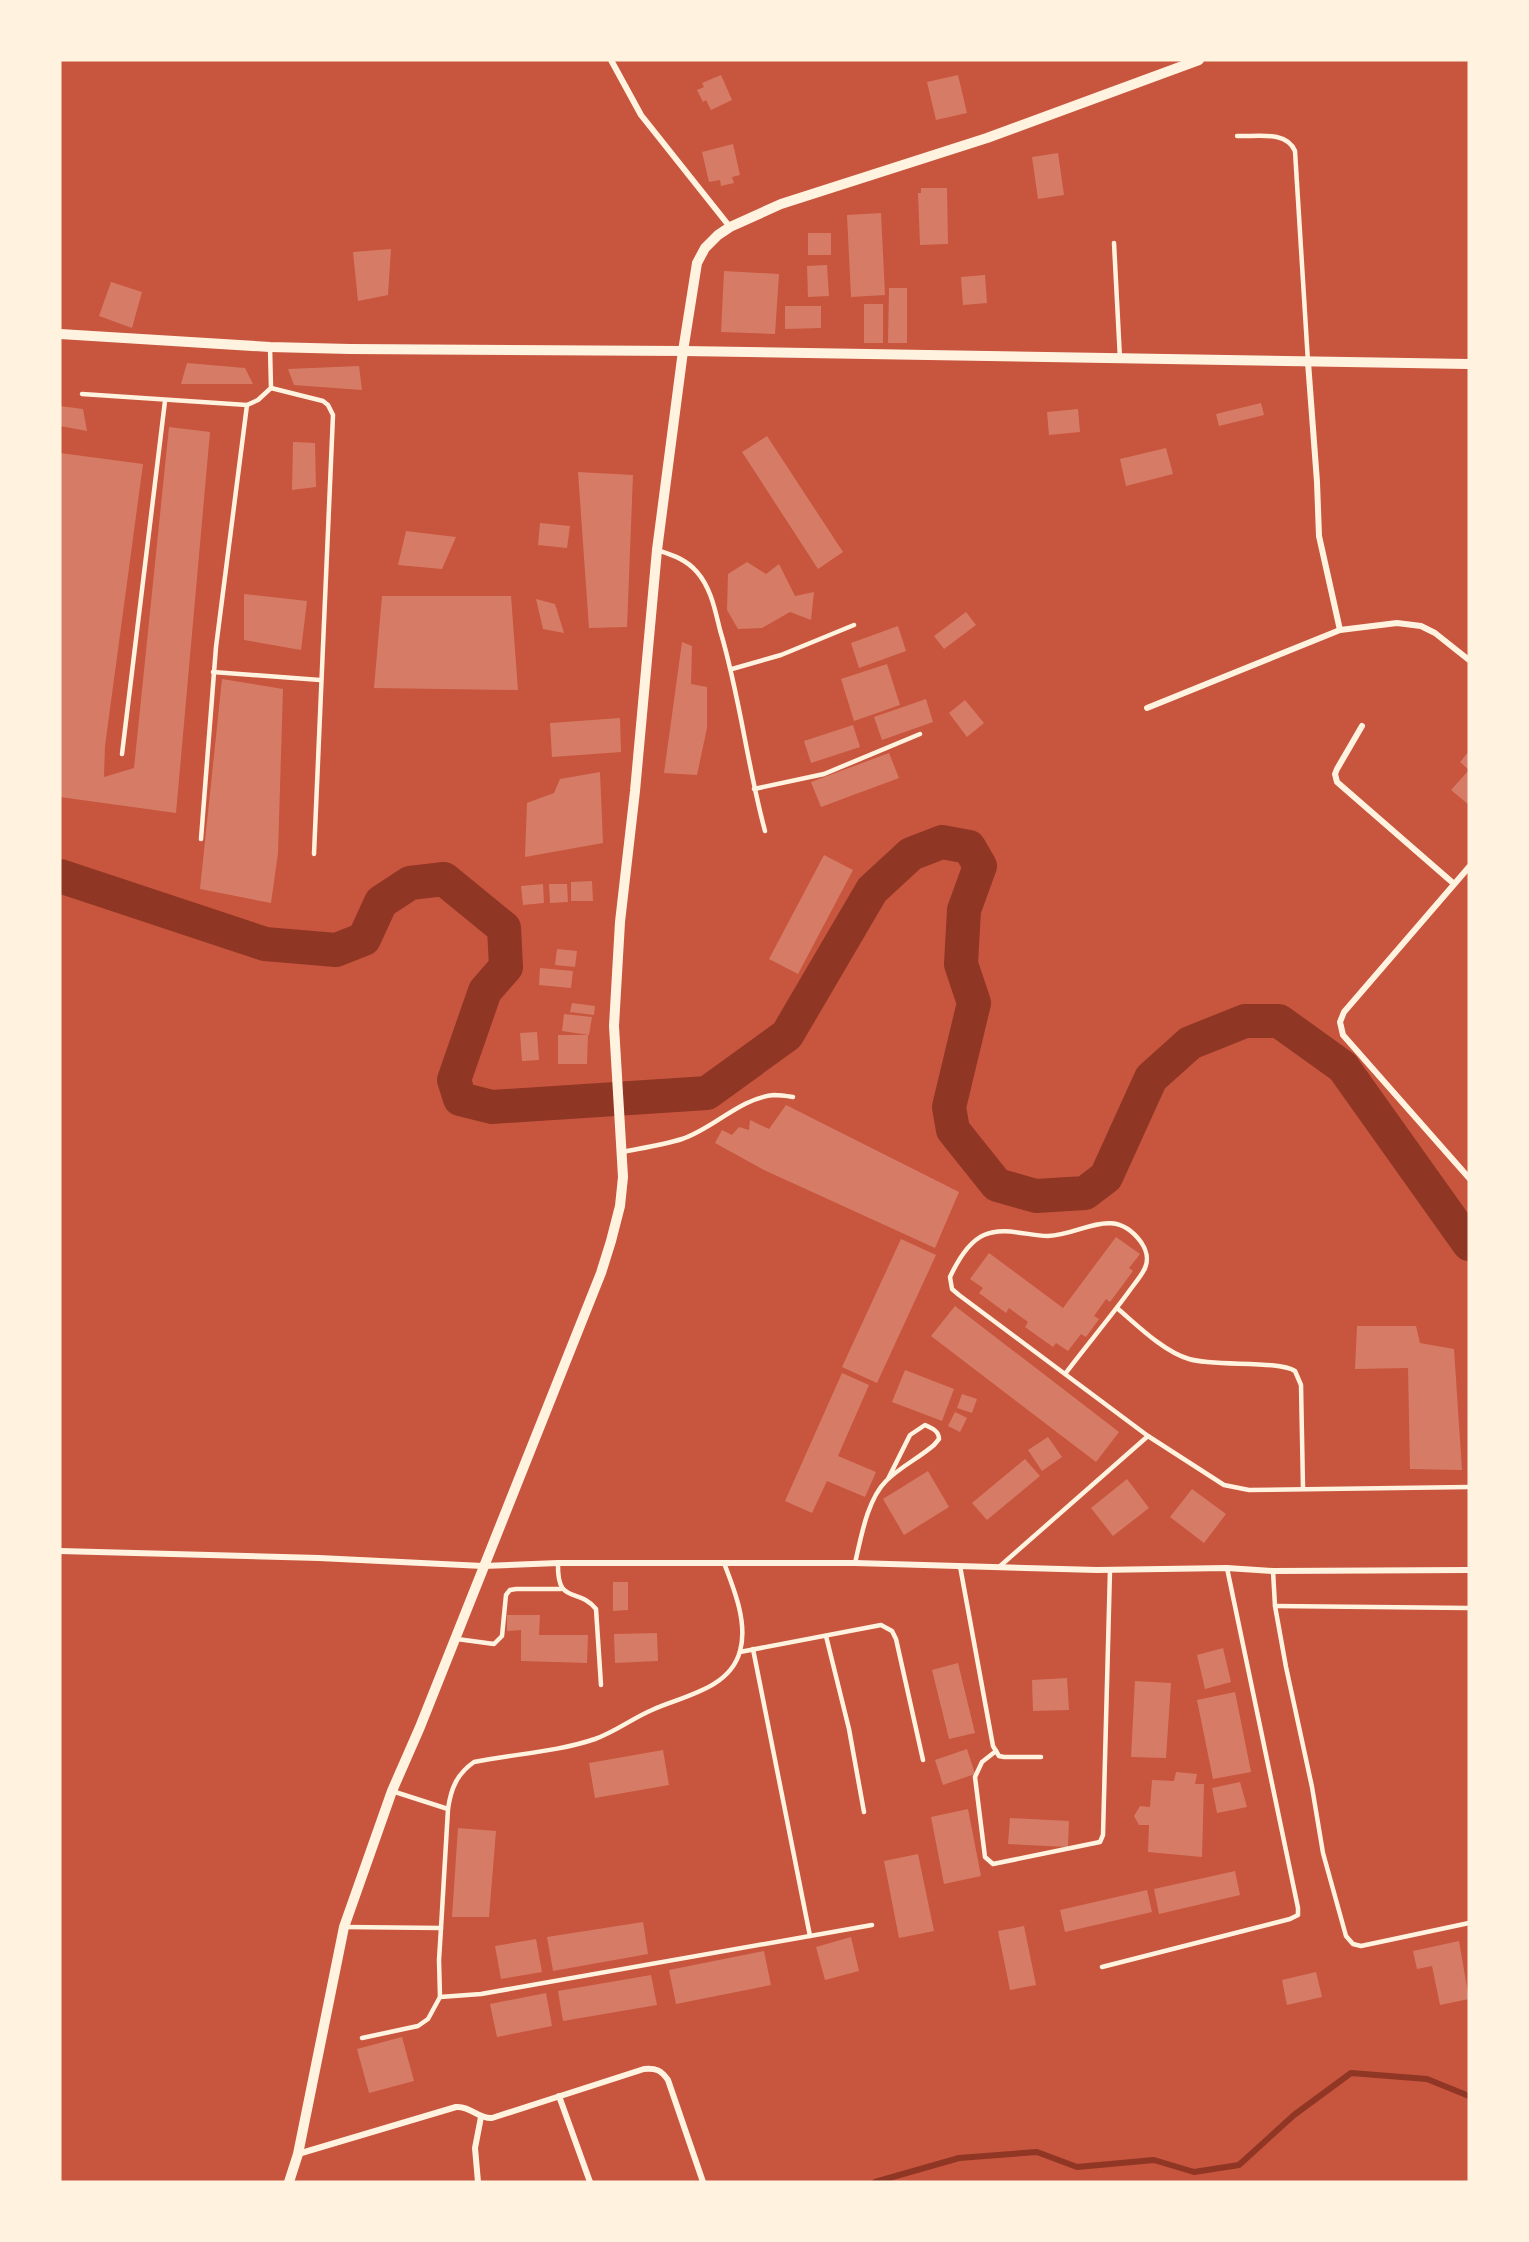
<svg xmlns="http://www.w3.org/2000/svg" width="1529" height="2242" viewBox="0 0 1529 2242" font-family="'Archivo Narrow',sans-serif">
	<rect width="100%" height="100%" fill="#c8553d"/>
	<g fill="none" stroke-linecap="round" stroke-linejoin="round">
		<polyline stroke="#8f3625" stroke-width="6" points="875,2182 959,2158 1037,2152 1077,2167 1154,2160 1194,2172 1239,2165 1294,2115 1351,2073 1427,2079 1469,2096"/>
		<polyline stroke="#8f3625" stroke-width="34" points="60,876 265,944 336,950 364,939 381,902 410,883 444,879 504,928 506,967 485,991 454,1080 460,1099 492,1107 707,1093 787,1035 872,890 911,854 942,842 969,847 980,866 964,910 961,964 974,1003 949,1107 953,1130 997,1185 1036,1196 1085,1193 1106,1177 1151,1078 1190,1043 1245,1021 1279,1021 1343,1067 1469,1244"/>
	</g>
	<g fill="#d67c66">
		<polygon points="721,75 732,100 711,110 706,100 703,102 697,90 704,87 702,83"/>
		<polygon points="958,75 967,113 936,120 927,82"/>
		<polygon points="733,144 740,175 732,177 734,183 721,186 720,180 709,182 702,152"/>
		<polygon points="1058,153 1064,195 1038,199 1032,157"/>
		<polygon points="921,188 947,188 948,244 920,245 918,193 921,193"/>
		<polygon points="881,213 885,295 851,297 847,215"/>
		<rect x="808" y="233" width="23" height="22"/>
		<polygon points="391,249 388,295 358,301 353,252"/>
		<polygon points="827,265 829,296 808,297 807,266"/>
		<polygon points="724,271 779,274 775,334 721,332"/>
		<polygon points="985,275 987,303 963,305 961,277"/>
		<polygon points="111,282 142,292 132,328 99,316"/>
		<polygon points="889,288 907,288 907,343 888,343"/>
		<rect x="864" y="304" width="19" height="39"/>
		<polygon points="785,306 821,306 821,328 785,329"/>
		<polygon points="187,363 245,368 253,384 181,384"/>
		<polygon points="359,366 362,390 294,385 288,369"/>
		<polygon points="1261,403 1264,415 1219,426 1216,414"/>
		<polygon points="60,406 83,409 87,431 60,426"/>
		<polygon points="1078,409 1080,432 1049,435 1047,412"/>
		<polygon points="169,427 210,432 176,813 60,797 60,453 143,464 105,746 104,777 134,768"/>
		<polygon points="767,436 843,552 818,569 742,452"/>
		<polygon points="293,442 315,443 316,487 292,490"/>
		<polygon points="1166,448 1173,474 1126,486 1120,459"/>
		<polygon points="578,472 633,475 627,627 589,628"/>
		<polygon points="540,523 570,526 567,548 538,545"/>
		<polygon points="406,531 456,537 442,569 398,565"/>
		<polygon points="747,562 766,574 779,564 795,596 814,592 811,620 790,612 762,628 738,629 727,610 728,574"/>
		<polygon points="244,594 307,601 301,650 244,640"/>
		<polygon points="382,596 511,596 518,690 374,688"/>
		<polygon points="536,599 555,604 564,633 543,629"/>
		<polygon points="966,612 976,625 944,649 934,636"/>
		<polygon points="898,626 906,651 859,668 851,643"/>
		<polygon points="682,642 692,646 691,684 707,687 707,728 697,775 664,773"/>
		<polygon points="887,664 900,705 854,721 841,679"/>
		<polygon points="222,679 283,689 278,853 271,903 200,889"/>
		<polygon points="926,699 933,722 882,740 874,717"/>
		<polygon points="965,700 984,723 967,737 949,713"/>
		<polygon points="620,718 621,752 552,757 550,723"/>
		<polygon points="853,725 860,747 811,763 804,741"/>
		<polygon points="1469,751 1469,805 1451,790 1469,770 1460,762"/>
		<polygon points="889,753 899,778 821,807 811,782"/>
		<polygon points="600,772 603,843 525,857 527,803 554,793 560,779"/>
		<polygon points="824,855 853,870 798,974 769,959"/>
		<polygon points="592,881 593,901 571,901 571,882"/>
		<polygon points="543,884 544,903 523,905 521,886"/>
		<polygon points="549,884 567,884 568,902 550,903"/>
		<polygon points="557,949 577,951 575,967 555,965"/>
		<polygon points="540,968 573,971 571,988 539,985"/>
		<polygon points="572,1003 595,1006 594,1015 570,1012"/>
		<polygon points="564,1014 592,1017 589,1035 562,1031"/>
		<polygon points="537,1032 539,1060 522,1061 520,1033"/>
		<polygon points="558,1035 588,1035 587,1064 558,1064"/>
		<polygon points="786,1105 959,1192 935,1248 764,1170 715,1143 722,1130 732,1135 739,1127 749,1130 750,1120 769,1129"/>
		<polygon points="1116,1237 1140,1254 1129,1268 1133,1271 1110,1302 1106,1299 1094,1316 1099,1319 1086,1337 1081,1334 1068,1351 1056,1343 1053,1347 1025,1327 1028,1322 1009,1308 1006,1313 979,1293 983,1288 970,1279 989,1253 1063,1308"/>
		<polygon points="901,1239 936,1255 877,1383 842,1367"/>
		<polygon points="955,1306 1119,1432 1096,1462 931,1336"/>
		<polygon points="1357,1326 1416,1326 1420,1343 1454,1349 1462,1470 1410,1469 1408,1368 1355,1369"/>
		<polygon points="905,1370 954,1389 942,1421 892,1402"/>
		<polygon points="842,1373 869,1385 838,1456 876,1472 865,1497 827,1481 812,1513 785,1501"/>
		<polygon points="962,1394 977,1399 972,1413 957,1408"/>
		<polygon points="955,1412 967,1418 960,1432 948,1426"/>
		<polygon points="1048,1437 1062,1457 1042,1471 1028,1450"/>
		<polygon points="1025,1459 1040,1476 987,1520 972,1503"/>
		<polygon points="928,1471 949,1507 904,1535 883,1499"/>
		<polygon points="1127,1479 1149,1508 1113,1536 1091,1508"/>
		<polygon points="1192,1489 1226,1514 1204,1543 1170,1517"/>
		<polygon points="613,1582 628,1582 628,1610 613,1611"/>
		<polygon points="507,1615 540,1615 539,1635 588,1635 587,1663 521,1661 521,1630 507,1631"/>
		<polygon points="657,1633 658,1661 615,1663 614,1634"/>
		<polygon points="1223,1648 1231,1682 1205,1689 1197,1655"/>
		<polygon points="958,1663 975,1733 949,1739 932,1670"/>
		<polygon points="1067,1678 1069,1710 1033,1711 1032,1680"/>
		<polygon points="1135,1681 1171,1683 1166,1758 1131,1757"/>
		<polygon points="1235,1692 1251,1772 1213,1779 1197,1700"/>
		<polygon points="967,1749 975,1774 943,1785 935,1760"/>
		<polygon points="663,1750 669,1785 595,1798 589,1763"/>
		<polygon points="1176,1772 1197,1774 1195,1784 1204,1784 1202,1857 1148,1852 1149,1825 1139,1825 1134,1816 1140,1806 1150,1807 1152,1780 1174,1781"/>
		<polygon points="1240,1782 1247,1807 1217,1813 1212,1788"/>
		<polygon points="968,1809 981,1876 944,1884 931,1817"/>
		<polygon points="1010,1818 1069,1821 1068,1847 1008,1844"/>
		<polygon points="458,1828 496,1831 489,1917 452,1917"/>
		<polygon points="918,1854 934,1931 899,1938 884,1861"/>
		<polygon points="1235,1871 1240,1895 1159,1914 1154,1889"/>
		<polygon points="1147,1890 1152,1912 1065,1932 1060,1910"/>
		<polygon points="643,1922 648,1954 553,1971 547,1937"/>
		<polygon points="1024,1926 1036,1985 1010,1990 998,1931"/>
		<polygon points="851,1937 859,1971 825,1980 816,1947"/>
		<polygon points="536,1939 542,1972 501,1979 495,1946"/>
		<polygon points="1459,1941 1469,1999 1440,2005 1432,1966 1417,1969 1413,1951"/>
		<polygon points="764,1951 771,1985 676,2004 669,1970"/>
		<polygon points="1316,1972 1322,1997 1287,2005 1282,1980"/>
		<polygon points="651,1975 657,2005 563,2021 558,1991"/>
		<polygon points="546,1993 552,2026 497,2037 490,2004"/>
		<polygon points="402,2037 414,2081 369,2093 357,2049"/>
	</g>
	<g fill="none" stroke-linecap="round" stroke-linejoin="round">
		<g stroke="#fff3e0" stroke-width="4.5">
			<path d="M1237,136C1256,137 1286,130 1295,151L1308,362"/>
			<polyline points="1114,243 1120,359"/>
			<polyline points="271,388 323,401 328,405 333,415 314,854"/>
			<polyline points="82,394 247,405 258,400 271,388 270,347"/>
			<path d="M657,550C672,555 686,559 697,572C711,588 715,610 720,630C740,696 747,765 765,831"/>
			<polyline points="732,669 781,655 854,625"/>
			<polyline points="213,672 320,680"/>
			<polyline points="122,754 165,401"/>
			<polyline points="754,789 824,774 920,734"/>
			<polyline points="201,839 216,647 247,405"/>
			<path d="M622,1152C642,1148 663,1145 682,1139C713,1129 740,1098 774,1095C780,1095 787,1096 793,1097"/>
			<path d="M1117,1308C1137,1325 1164,1352 1189,1359C1215,1367 1277,1360 1295,1371L1301,1385L1303,1488"/>
			<path d="M1065,1374C1086,1346 1109,1319 1130,1290C1135,1283 1142,1275 1145,1268C1149,1259 1146,1249 1141,1242C1113,1204 1083,1235 1048,1236C1027,1236 1005,1226 984,1235C968,1242 957,1262 950,1277L952,1289L959,1295L1148,1436"/>
			<path d="M558,1563C557,1606 577,1586 596,1609L601,1685"/>
			<path d="M855,1563C861,1538 867,1500 886,1481C900,1467 919,1458 934,1445L939,1439C939,1431 932,1428 925,1425L910,1435L888,1479"/>
			<polyline points="960,1566 993,1746 999,1756 1004,1757 1041,1757"/>
			<polyline points="999,1567 1148,1436 1224,1485 1249,1490 1469,1487"/>
			<polyline points="1273,1571 1275,1606 1286,1667 1312,1787 1323,1853 1346,1936 1353,1944 1361,1946 1469,1923"/>
			<polyline points="1275,1606 1469,1608"/>
			<polyline points="826,1636 849,1729 864,1812"/>
			<polyline points="457,1639 494,1644 502,1636 506,1595 510,1590 516,1589 561,1589"/>
			<polyline points="753,1649 810,1936"/>
			<polyline points="740,1652 881,1625 892,1631 896,1639 923,1760"/>
			<polyline points="996,1751 982,1762 975,1777 985,1857 993,1864 1100,1842 1103,1835 1110,1570"/>
			<path d="M448,1809C451,1788 457,1774 474,1762C513,1754 557,1752 595,1739C615,1732 633,1718 652,1710C683,1696 730,1689 740,1651C748,1623 734,1589 724,1563"/>
			<polyline points="344,1927 441,1928 448,1809 392,1791"/>
			<polyline points="1102,1967 1290,1919 1298,1915 1298,1908 1227,1568"/>
			<polyline points="440,1997 481,1994 872,1925"/>
			<polyline points="362,2038 418,2026 428,2019 440,1997 439,1960 441,1928"/>
		</g>
		<g stroke="#fff3e0" stroke-width="6">
			<polyline points="611,60 641,115 730,227"/>
			<polyline points="1308,362 1317,482 1319,536 1340,630"/>
			<polyline points="1147,708 1340,630 1397,623 1421,626 1435,633 1469,660"/>
			<polyline points="1362,726 1337,769 1335,774 1337,782 1453,883"/>
			<polyline points="1469,867 1344,1012 1340,1022 1343,1035 1469,1178"/>
			<polyline points="60,1551 319,1558 483,1566 558,1563 855,1563 1097,1570 1227,1568 1273,1571 1469,1570"/>
			<polyline points="559,2096 590,2182"/>
			<path d="M298,2154L456,2107C471,2106 478,2119 492,2118L644,2069C656,2068 661,2070 668,2080L703,2182"/>
			<polyline points="478,2182 475,2148 481,2117"/>
		</g>
		<g stroke="#fff3e0" stroke-width="10">
			<polyline points="60,334 270,347 350,349 683,351 1469,364"/>
			<polyline points="289,2182 298,2154 344,1927 392,1791 420,1727 601,1273 611,1241 620,1206 623,1177 614,1026 620,922 635,791 657,550 683,351 697,263 705,248 718,235 730,227 781,204 987,138 1199,60"/>
		</g>
	</g>
	<rect width="1529" height="2242" fill="none" stroke="#fff3e0" stroke-width="123"/>
</svg>
